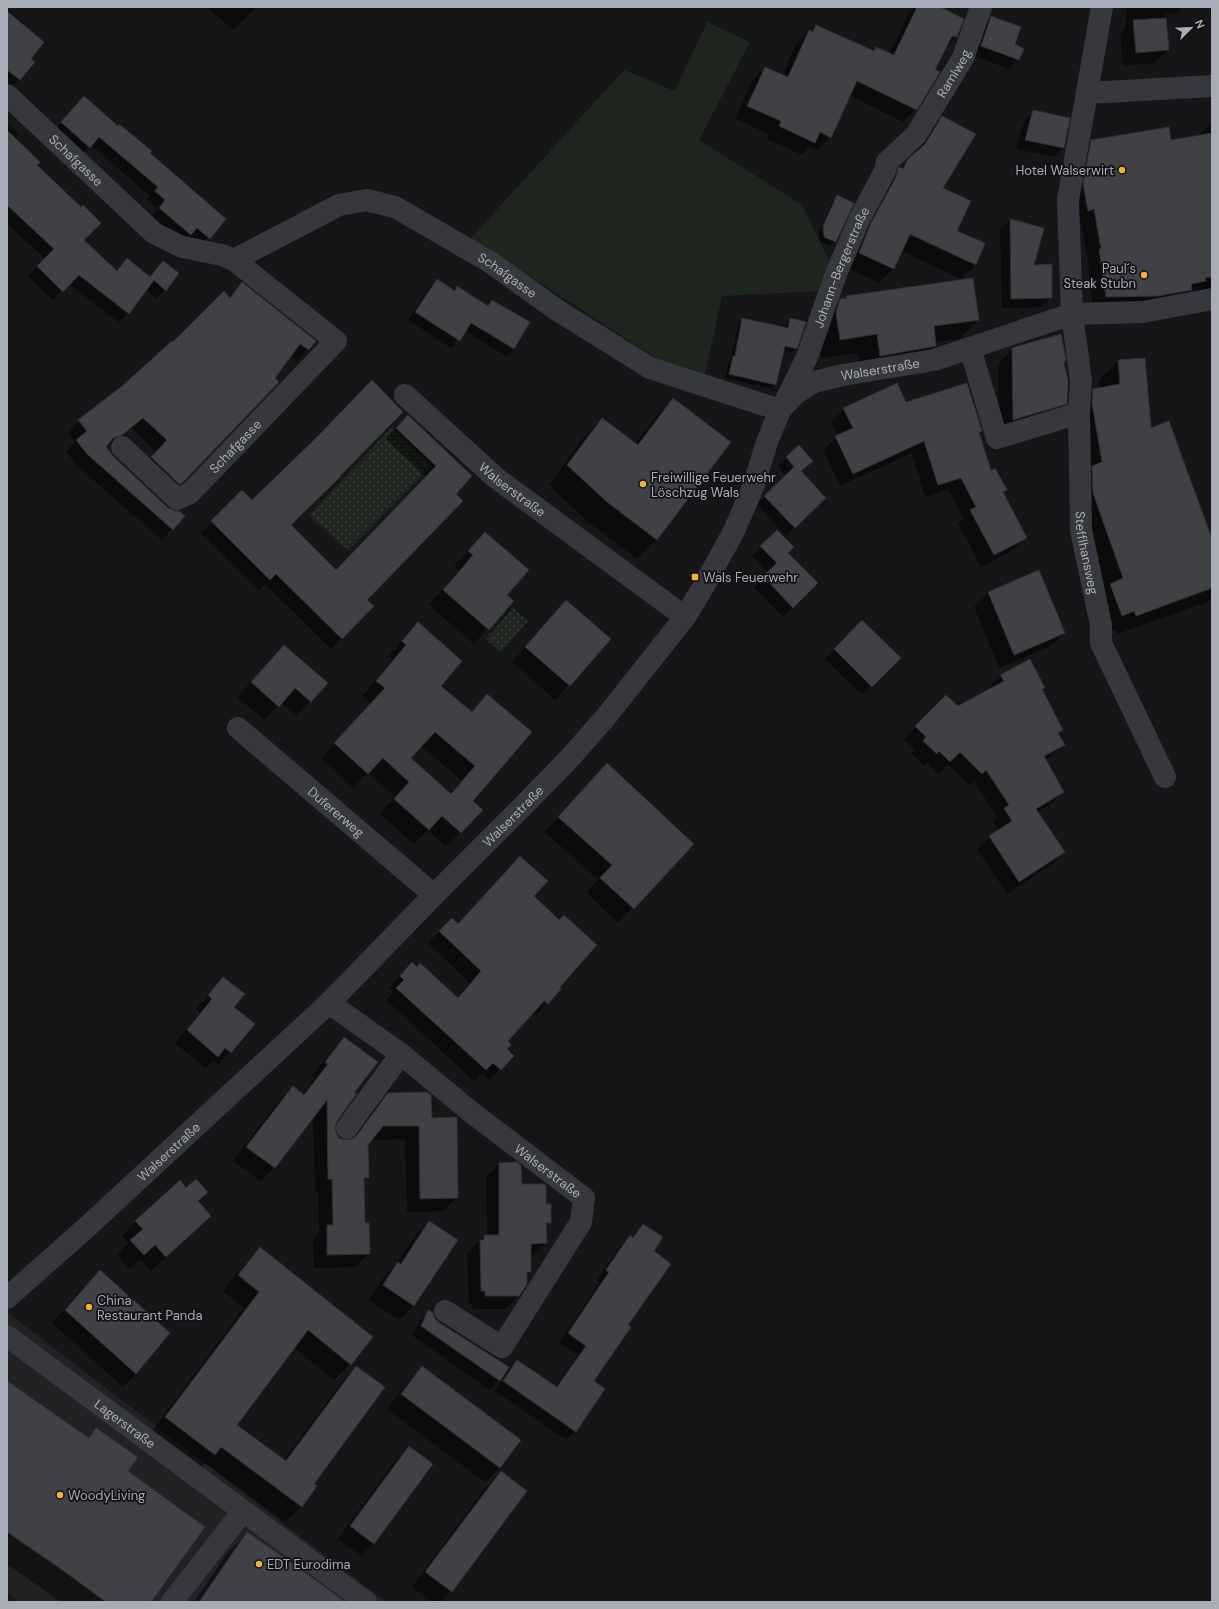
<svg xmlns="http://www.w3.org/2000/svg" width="1219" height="1609" viewBox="0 0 1219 1609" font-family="'DM Sans',sans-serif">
	<defs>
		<pattern id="park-dots" width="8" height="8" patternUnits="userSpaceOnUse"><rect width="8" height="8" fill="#1e261f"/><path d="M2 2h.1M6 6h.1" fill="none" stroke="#3c433d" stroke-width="1.8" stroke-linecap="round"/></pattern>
	</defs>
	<rect width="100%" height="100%" fill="#161618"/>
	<polygon fill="#222225" points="8,1313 386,1602 19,1602 7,1593"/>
	<polygon fill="#1e261f" points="707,22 750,42 699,140 802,205 831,264 821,291 722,296 704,378 665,364 471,238 624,70 675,91"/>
	<g fill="url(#park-dots)">
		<polygon points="392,427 432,466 348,551 309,515"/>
		<polygon points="513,608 528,621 501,652 486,639"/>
	</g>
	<g fill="#0007" fill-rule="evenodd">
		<polygon points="207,7 256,7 233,30"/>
		<polygon points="914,7 938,7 962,19 956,37 944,49 916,109 903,122 849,95 830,137 818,150 810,146 802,155 767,139 769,134 735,119 752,81 765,68 782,76 796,44 809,31 811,32 817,26 873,51 877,48 889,54 909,12"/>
		<polygon points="1127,7 1182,7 1176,14 1165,13 1168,50 1154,63 1123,66 1120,35 1125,29"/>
		<polygon points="1210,7 1212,7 1212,43"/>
		<polygon points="7,9 24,23 22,25 7,68"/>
		<polygon points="991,17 1014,45 1018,59 1009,69 972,55 982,27"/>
		<polygon points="7,71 19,80 11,87 7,84"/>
		<polygon points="84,97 149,153 209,238 200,246 188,236 182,243 152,217 158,209 147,200 150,196 91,145 81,156 53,132"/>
		<polygon points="1033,111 1064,147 1054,157 1016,149 1024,121"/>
		<path d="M943,117L942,188L955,231L975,265L961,279L901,251L893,269L879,283L845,267L885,184L912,157L928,131ZM906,231L970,261V263L905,233Z"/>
		<polygon points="7,123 19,134 14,139 36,165 83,240 116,271 127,260 149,277 163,262 165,290 156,299 146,290 128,313 119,322 69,284 53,300 28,276 45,259 7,223"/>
		<polygon points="1212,124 1212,289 1093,310 1088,261 1081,222 1075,223 1079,153 1092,140 1171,141 1197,137 1209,125"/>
		<polygon points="837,196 835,241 831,246 820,241 819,231 833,201"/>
		<polygon points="1010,220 1043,229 1033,266 1051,298 1042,307 1002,308 1000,229"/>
		<polygon points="437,280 454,291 458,288 487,307 493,301 529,323 513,349 506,356 465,331 451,348 408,320 429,288"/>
		<polygon points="242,283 314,341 297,361 291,356 174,489 140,468 157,452 132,428 110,445 105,447 172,529 162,540 76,465 66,451 75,442 68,432 79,421 229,297"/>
		<polygon points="847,297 978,320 959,339 935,342 935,346 916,365 861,375 858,353 821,358 817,333 822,319 841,300"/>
		<polygon points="790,319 796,348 791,353 783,351 776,384 771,389 725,378 729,362 731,359 738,324 742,320 785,329 786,324"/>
		<polygon points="1013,349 1062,363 1066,403 1051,418 999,434 998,364"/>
		<polygon points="1118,361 1150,430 1212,542 1212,597 1208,602 1117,634 1115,629 1102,635 1074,513 1074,409 1094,390 1100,389 1099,380"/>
		<polygon points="673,399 729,442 656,540 637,559 587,521 549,485 583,438 602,419 635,444 654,419"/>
		<polygon points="905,403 981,431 978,433 990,472 1006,490 1002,493 1026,537 1013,550 981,567 958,523 963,518 949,490 925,497 912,453 840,486 823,450 838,436 831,422 844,409"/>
		<polygon points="397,427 471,476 366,600 372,606 331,649 265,584 259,590 201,533 242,492 252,501 290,525 336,571 426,477 386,439"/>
		<polygon points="799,446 812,461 800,472 825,498 786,536 757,505 786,476 778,466"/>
		<polygon points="777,531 787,553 817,583 783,617 754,587 768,573 752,556"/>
		<polygon points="485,533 506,595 513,601 474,644 429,605 459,570 454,566"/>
		<polygon points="988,593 1064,633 1049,647 999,668 974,607"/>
		<polygon points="566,602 609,639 555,700 512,662"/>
		<polygon points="862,622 899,658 862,695 825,659"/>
		<path d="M418,624L439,686L470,713L487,695L472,801L460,833L446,847L428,830L414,844L380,814L395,797L368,772L353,788L321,758L371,703L362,696L393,660L388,656ZM421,746L462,781L450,794L410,758ZM380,754L399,771L397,773L379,755Z"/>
		<polygon points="284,646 327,683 296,716 281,703 264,720 237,697"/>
		<polygon points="1001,675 1044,688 1042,690 1062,730 1058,734 1063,745 1051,757 1045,760 1063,792 1051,804 1037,812 1064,852 1052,864 1007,894 977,849 990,837 999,831 993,821 997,817 974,781 970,786 948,764 938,774 927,763 924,766 911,753 915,750 904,739 946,696 957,707 990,690 989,687"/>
		<polygon points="607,764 693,844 618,923 587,893 598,880 545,832"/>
		<polygon points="533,896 558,987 560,989 536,1015 533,1012 506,1041 506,1050 500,1069 489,1080 482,1073 474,1081 386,1000 393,992 389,988 401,975 457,998 470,983 428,943 452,919 458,925"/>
		<polygon points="223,978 233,1007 254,1024 218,1065 213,1061 205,1068 175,1043 200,1013 196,1009"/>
		<polygon points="344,1039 352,1094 336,1120 334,1126 334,1133 339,1139 346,1141 351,1141 375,1107 389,1094 431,1119 457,1197 444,1211 407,1212 405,1139 371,1140 367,1145 368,1178 363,1183 364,1224 368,1254 355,1267 314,1268 313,1240 319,1234 318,1192 315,1192 313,1116 274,1167 261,1181 233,1161 279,1101 293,1087 302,1095 315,1078 312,1076 330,1052"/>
		<polygon points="499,1164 521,1185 545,1205 550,1222 545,1227 546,1243 533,1256 530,1256 530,1271 526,1276 519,1295 505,1309 473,1309 472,1304 469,1304 467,1254 484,1236 487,1236 486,1177"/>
		<polygon points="197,1201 195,1230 151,1271 140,1259 129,1269 117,1255 128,1243 122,1236 136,1221"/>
		<polygon points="430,1222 414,1305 399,1320 369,1300 383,1278 397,1264 415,1236"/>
		<polygon points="643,1225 652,1252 627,1325 593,1382 604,1389 575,1431 566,1440 495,1391 508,1371 517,1362 556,1387 578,1355 559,1343 600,1282 597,1280 621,1245 630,1236 632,1238"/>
		<polygon points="260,1249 371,1338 350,1364 334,1380 294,1348 236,1425 284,1460 341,1383 356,1367 312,1484 301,1506 285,1522 205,1463 199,1470 150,1434 244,1308 223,1291 244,1265"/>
		<polygon points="87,1284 169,1333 136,1374 123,1387 52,1323"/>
		<polygon points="429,1311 438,1322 508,1367 499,1381 489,1390 413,1336 419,1321"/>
		<polygon points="422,1368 520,1440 500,1468 485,1482 387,1409 408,1382"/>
		<polygon points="7,1383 88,1438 96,1430 149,1602 61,1602 7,1564"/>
		<polygon points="409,1448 374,1543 361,1556 338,1539 396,1460"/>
		<polygon points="501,1472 451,1591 441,1602 432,1602 412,1587 486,1487"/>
		<polygon points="247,1534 335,1602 194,1602 228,1552"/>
	</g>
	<g fill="#404145" stroke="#303034" fill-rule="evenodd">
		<polygon points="917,7 940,7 964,19 957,37 952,36 935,70 940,72 917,110 857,81 831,138 820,132 815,143 779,126 781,121 747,106 765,67 788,77 809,30 813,32 816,25 874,51 876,47 894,55"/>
		<polygon points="7,11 44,42 31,59 35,62 20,80 7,70"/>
		<polygon points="991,16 1021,27 1015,44 1024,49 1019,60 981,46"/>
		<polygon points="1166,18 1169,50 1136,53 1133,20"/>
		<polygon points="84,96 118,126 119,124 152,151 150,153 226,219 210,239 197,228 191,235 159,208 165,200 155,191 158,187 99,137 90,148 61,122"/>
		<polygon points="1033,110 1070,118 1064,148 1025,140"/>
		<polygon points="942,116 976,134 943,188 971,201 957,231 985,243 976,265 910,234 894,269 859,253 870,225 896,177 898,168 900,167 903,169 908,159 925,144"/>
		<polygon points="1169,127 1171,140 1212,133 1212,277 1205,278 1206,281 1191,284 1192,290 1158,296 1106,297 1099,249 1101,249 1094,209 1088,211 1083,184 1091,140"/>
		<polygon points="7,130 40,162 37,165 81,207 83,205 101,223 84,240 117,271 127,258 150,277 163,261 179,273 166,291 154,280 129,314 79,275 63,292 37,266 54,249 7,205"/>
		<polygon points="837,195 854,203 836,242 824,237 823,226"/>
		<polygon points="1010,219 1044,228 1034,265 1052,264 1052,298 1011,299"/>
		<polygon points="973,278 979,320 934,326 936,346 880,356 877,334 840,340 836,313 840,299 847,298 846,296"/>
		<polygon points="437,279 455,291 457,286 488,306 492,300 530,322 514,349 471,323 460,341 415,312"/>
		<polygon points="242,282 316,341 309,350 300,344 275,378 279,382 182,483 179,484 151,457 167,440 143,418 122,435 113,438 106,447 113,456 168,508 175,511 179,511 185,516 173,530 87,454 76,440 87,431 78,420 122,386 172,341 173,342 224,291 230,298"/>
		<polygon points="742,318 788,328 790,318 806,322 797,349 785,346 776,385 729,374 733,356 735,356"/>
		<polygon points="1061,334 1066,360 1064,363 1068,381 1067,404 1013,420 1012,348"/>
		<polygon points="1145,358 1151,428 1169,421 1212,539 1212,588 1136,616 1134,611 1122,616 1110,584 1123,578 1093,493 1092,466 1102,462 1092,403 1093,389 1120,384 1118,360"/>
		<polygon points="372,380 403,412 340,476 340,477 291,525 336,570 436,466 396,428 408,415 472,476 456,494 463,501 367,600 374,606 342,639 276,574 270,580 211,521 242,490 252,500 316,438"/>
		<polygon points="897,383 906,402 967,383 982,431 979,432 991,471 995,468 1007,490 1003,492 1027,538 994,555 970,510 976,507 961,478 938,485 924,441 853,474 835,436 853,428 843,408"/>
		<polygon points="673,398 731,442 657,540 607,502 567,465 602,418 638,445"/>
		<polygon points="799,445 813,461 801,471 826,498 795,528 764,496 794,467 786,457"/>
		<polygon points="777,530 794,547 788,553 818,583 793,608 763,576 777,563 760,546"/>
		<polygon points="485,532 529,570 507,595 514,601 489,630 443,590 473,555 468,551"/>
		<polygon points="1039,570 1065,633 1014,655 988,592"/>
		<polygon points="566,600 611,639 570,686 525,647"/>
		<polygon points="862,620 901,658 872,687 834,649"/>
		<path d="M418,622L462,661L441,686L472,712L487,694L532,732L473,801L483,810L461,833L442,816L429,830L394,799L409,782L383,758L368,774L334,743L385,688L376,681L406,645L402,641ZM435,732L475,766L451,794L411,758Z"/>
		<polygon points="284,645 328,683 311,702 295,688 279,707 251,682"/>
		<polygon points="1030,659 1045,688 1042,689 1063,730 1058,733 1065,745 1044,756 1064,792 1036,809 1065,852 1019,882 989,836 1012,821 1004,808 1009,805 986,770 982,774 960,752 950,762 939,751 937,754 923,741 926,737 915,726 946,695 958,706 1004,681 1000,675"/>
		<polygon points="607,763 694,844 634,909 600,878 612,865 558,817"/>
		<polygon points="520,856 548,881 534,896 559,920 564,915 597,945 560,987 561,989 548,1004 544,1001 508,1041 511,1045 507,1049 514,1056 501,1070 493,1063 486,1070 396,988 404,980 400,976 412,962 417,967 420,963 458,998 481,971 439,931 452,918 458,924"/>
		<polygon points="223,977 245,994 234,1007 255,1024 231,1053 225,1048 218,1057 187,1030 212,999 208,995"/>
		<polygon points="344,1037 378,1062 354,1093 357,1093 337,1121 335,1127 336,1133 339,1138 345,1140 352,1139 357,1135 388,1093 427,1092 431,1095 432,1118 457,1117 458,1198 420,1199 419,1126 383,1126 368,1145 369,1178 364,1178 365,1223 369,1223 370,1254 327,1255 327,1225 333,1225 332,1179 328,1179 327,1100 275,1168 246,1147 293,1086 304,1095 328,1064 325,1062"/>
		<polygon points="517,1162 521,1166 522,1184 544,1184 546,1185 546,1204 551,1204 551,1223 546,1223 547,1243 531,1244 531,1272 527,1272 527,1284 519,1296 485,1296 485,1291 481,1291 480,1240 484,1240 484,1235 499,1235 499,1163"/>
		<polygon points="196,1179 208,1192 198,1201 211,1216 166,1257 155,1245 144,1255 130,1240 143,1229 135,1221 180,1180 186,1188"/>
		<polygon points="429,1221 458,1240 414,1306 383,1285 398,1262 401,1264"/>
		<polygon points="643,1224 663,1237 654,1251 671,1264 628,1325 631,1327 594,1381 605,1389 576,1432 503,1381 517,1360 557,1387 586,1346 568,1333 609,1272 606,1270 630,1235 633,1238"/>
		<polygon points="260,1247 373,1337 351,1365 308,1330 237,1425 286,1461 356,1366 385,1387 314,1484 317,1486 302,1507 221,1447 215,1455 165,1417 259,1292 238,1275"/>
		<polygon points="100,1270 170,1333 136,1374 65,1310"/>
		<polygon points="428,1310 433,1313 434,1317 438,1322 509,1367 500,1381 421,1326"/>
		<polygon points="422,1366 521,1440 500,1468 401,1394"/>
		<polygon points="7,1381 89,1438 96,1428 138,1457 128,1471 205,1527 151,1602 106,1602 61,1569 7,1532"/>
		<polygon points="409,1446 433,1464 374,1544 350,1526"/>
		<polygon points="501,1471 527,1491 452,1592 425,1572"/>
		<polygon points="247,1532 298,1567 345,1602 199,1602"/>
	</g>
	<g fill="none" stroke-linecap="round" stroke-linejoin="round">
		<g stroke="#37383d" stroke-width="22">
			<path id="s1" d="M1102,7L1068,200L1072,314L1081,381L1079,413L1081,530L1101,625V643L1165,777"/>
			<polyline points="1087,93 1212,86"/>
			<path id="s2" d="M7,95L154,233L182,247L222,255L234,260L339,205L367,200L395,207L490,262L557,310L650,368L780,410"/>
			<polyline points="970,348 997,438 1079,413"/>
			<path id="s3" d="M405,395L496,478L685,617"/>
			<path id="s4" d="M786,400L807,357L836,274L859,220L885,171L887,162L916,135L963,58L981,7"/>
			<path id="s5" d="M122,447L177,499L190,493L336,341L234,260"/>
			<path id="s6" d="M238,728L434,895"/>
			<path id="s7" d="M329,1003L401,1054L471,1112L584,1198L581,1222L502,1347L445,1311"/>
			<polyline points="347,1128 401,1054"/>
			<path id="s8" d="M7,1298L87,1227L329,1003L434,895L521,808L568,760L605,718L685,617L702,589L734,531L753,487L767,442L780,410L796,393L814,382L843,375L934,360L1072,314L1143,312L1212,299"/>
			<path id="s9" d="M7,1336L366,1602"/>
			<polyline points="172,1602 243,1511"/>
		</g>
	</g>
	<g fill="#f2b134" stroke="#111113" stroke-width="1.5">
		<circle cx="1122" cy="170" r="4"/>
		<circle cx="1144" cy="275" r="4"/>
		<circle cx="643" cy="484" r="4"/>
		<rect x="691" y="573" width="8" height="8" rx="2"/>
		<circle cx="89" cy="1307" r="4"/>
		<circle cx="60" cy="1495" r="4"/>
		<circle cx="259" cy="1564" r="4"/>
	</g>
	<g text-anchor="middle" stroke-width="3.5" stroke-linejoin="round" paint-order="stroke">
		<g font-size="13" fill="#a8adb8" stroke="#111113">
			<text dy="5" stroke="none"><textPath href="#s4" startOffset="371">Ramlweg</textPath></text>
			<text dy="5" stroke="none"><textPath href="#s2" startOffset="95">Schafgasse</textPath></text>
			<text dy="5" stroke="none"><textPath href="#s4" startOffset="144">Johann-Bergerstraße</textPath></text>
			<text dy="5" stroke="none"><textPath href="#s2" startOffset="594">Schafgasse</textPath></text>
			<text dy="5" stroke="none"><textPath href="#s8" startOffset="1303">Walserstraße</textPath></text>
			<text dy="5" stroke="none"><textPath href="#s5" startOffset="155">Schafgasse</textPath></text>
			<text dy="5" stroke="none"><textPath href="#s3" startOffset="143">Walserstraße</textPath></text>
			<text dy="5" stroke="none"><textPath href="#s1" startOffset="550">Stefflhansweg</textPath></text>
			<text dy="5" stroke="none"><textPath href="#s6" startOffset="129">Dufererweg</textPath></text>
			<text dy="5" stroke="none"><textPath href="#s8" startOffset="699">Walserstraße</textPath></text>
			<text dy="5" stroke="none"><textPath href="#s8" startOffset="218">Walserstraße</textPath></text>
			<text dy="5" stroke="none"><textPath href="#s7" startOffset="276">Walserstraße</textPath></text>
			<text dy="5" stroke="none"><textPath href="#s9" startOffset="147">Lagerstraße</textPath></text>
		</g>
		<g font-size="13" fill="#a8adb8" stroke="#111113" text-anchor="start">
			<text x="1114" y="175" text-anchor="end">Hotel Walserwirt</text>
			<text x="1136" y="273" text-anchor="end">Paul´s<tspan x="1136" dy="15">Steak Stubn</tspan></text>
			<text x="651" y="482">Freiwillige Feuerwehr<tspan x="651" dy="15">Löschzug Wals</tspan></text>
			<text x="703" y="582">Wals Feuerwehr</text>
			<text x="97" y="1305">China<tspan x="97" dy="15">Restaurant Panda</tspan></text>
			<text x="68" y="1500">WoodyLiving</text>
			<text x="267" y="1569">EDT Eurodima</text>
		</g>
	</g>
	<rect width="1219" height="1609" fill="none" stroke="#a8adb8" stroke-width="16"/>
	<g transform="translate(1191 28) rotate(66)" stroke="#111113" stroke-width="3" paint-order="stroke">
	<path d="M0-3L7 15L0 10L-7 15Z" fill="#a8adb8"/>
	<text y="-6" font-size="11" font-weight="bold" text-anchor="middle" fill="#a8adb8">N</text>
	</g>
</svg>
